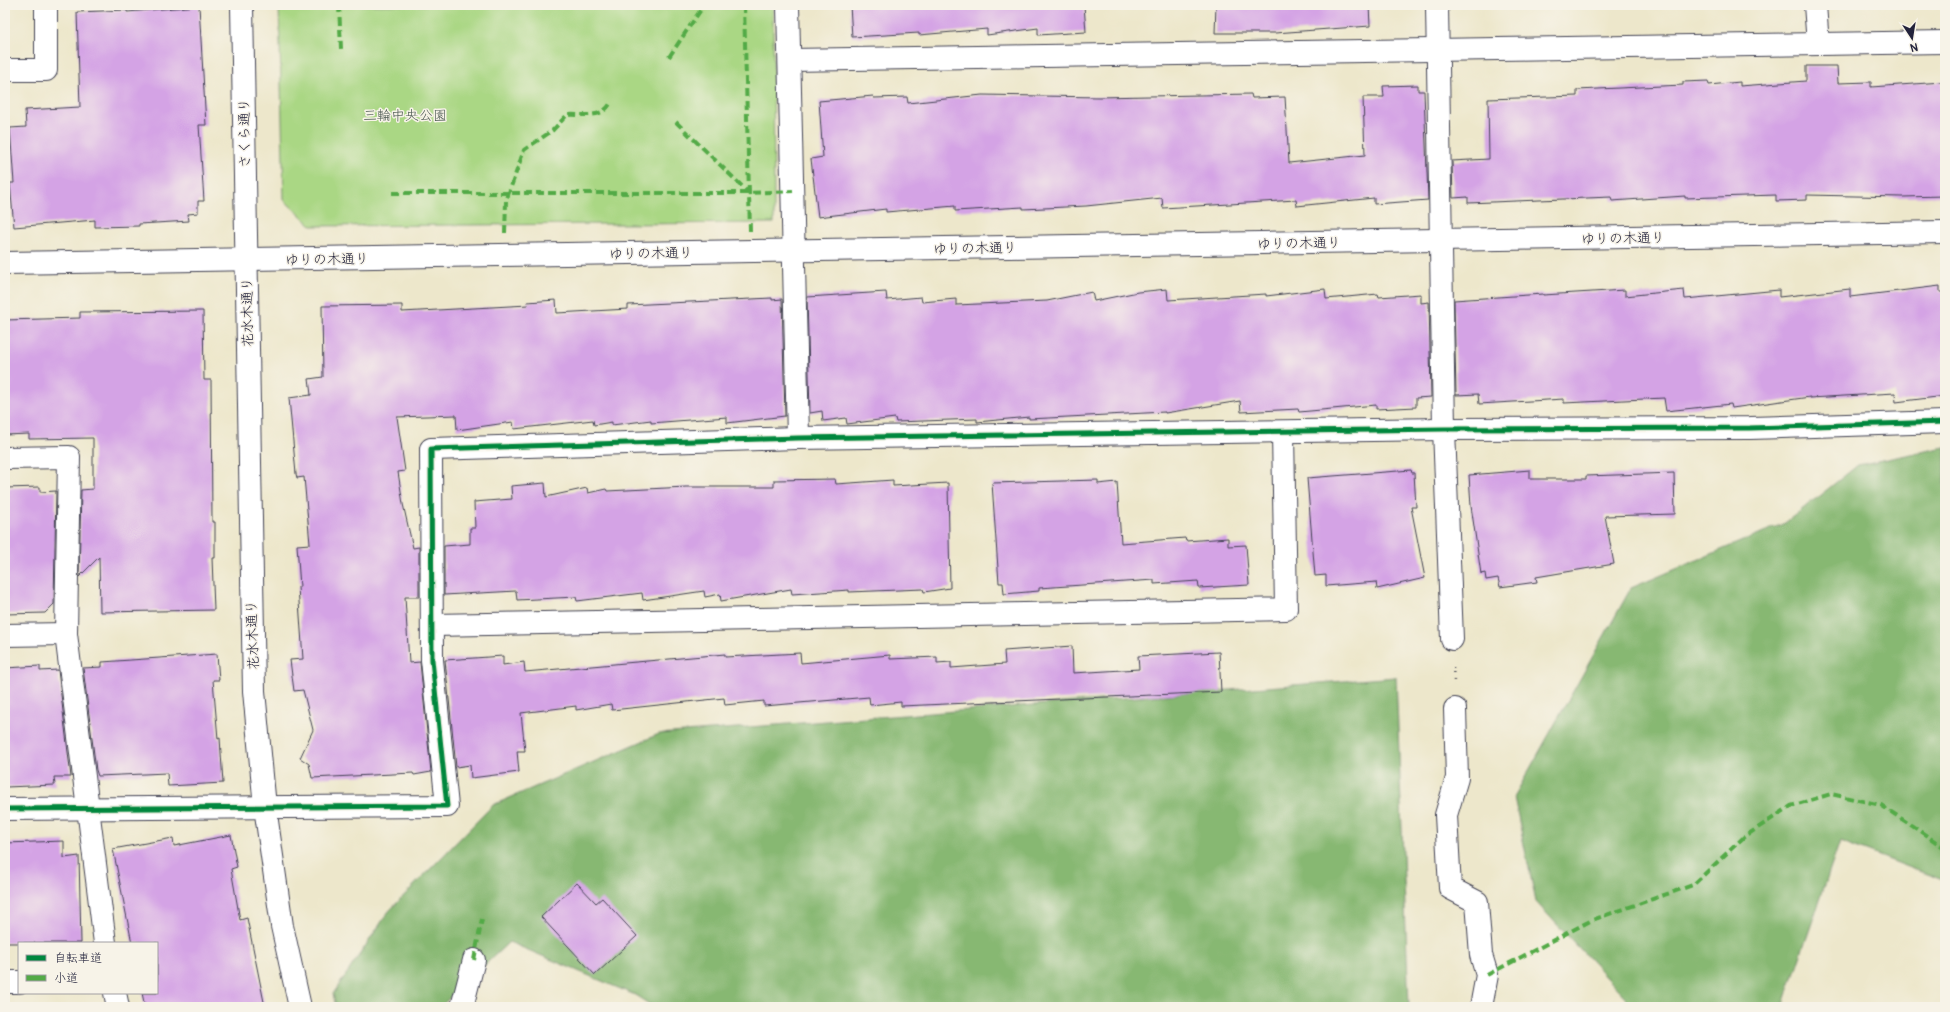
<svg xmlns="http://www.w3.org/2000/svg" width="1950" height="1012" viewBox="0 0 1950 1012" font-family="Pangolin,'Klee One',sans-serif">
	<rect width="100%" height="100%" fill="#f7f3e8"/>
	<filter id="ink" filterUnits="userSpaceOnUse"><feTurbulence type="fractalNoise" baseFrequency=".025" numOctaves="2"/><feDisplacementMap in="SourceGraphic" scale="8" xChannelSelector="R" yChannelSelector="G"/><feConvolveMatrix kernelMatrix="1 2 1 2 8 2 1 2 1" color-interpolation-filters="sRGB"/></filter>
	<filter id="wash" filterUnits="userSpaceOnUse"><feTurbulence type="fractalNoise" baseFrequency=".012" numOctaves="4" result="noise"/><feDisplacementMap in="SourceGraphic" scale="16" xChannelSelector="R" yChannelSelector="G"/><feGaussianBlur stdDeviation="0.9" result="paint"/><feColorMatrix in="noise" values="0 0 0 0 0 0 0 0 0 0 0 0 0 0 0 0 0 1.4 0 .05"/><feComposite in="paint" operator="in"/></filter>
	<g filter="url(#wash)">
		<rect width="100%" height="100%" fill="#ede7cb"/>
		<polygon fill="#aad784" stroke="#667c60" points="279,5 773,5 774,223 312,226 284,200"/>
		<g fill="#87b872" stroke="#546d56">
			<polygon points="1945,447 1945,881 1840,841 1784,1004 1805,1007 1625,1007 1626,998 1536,902 1514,797 1631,588 1785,523 1858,465"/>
			<polygon points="1396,677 1409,1007 654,1007 635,995 509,942 440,1007 336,1007 333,994 389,911 493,805 659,734"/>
		</g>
		<g id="blocks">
			<g fill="#d4a3e5">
				<polygon points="850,5 1084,5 1086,32 1038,35 1038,28 987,35 987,29 919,35 919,33 852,37"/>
				<polygon points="1216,5 1369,5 1370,26 1275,33 1215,33"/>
				<polygon points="199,6 206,125 199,125 204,201 198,201 198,213 188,214 189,221 139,224 139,226 95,227 95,220 14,227 10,183 14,183 10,128 26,127 25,110 80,107 77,12 127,10 127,12"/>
				<polygon points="1806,66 1837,66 1838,83 1871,82 1871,87 1942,82 1943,88 1945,88 1945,196 1902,197 1807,195 1807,200 1776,201 1776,195 1685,198 1685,196 1612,201 1611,197 1468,203 1468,197 1453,198 1452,161 1489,159 1488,99 1577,96 1577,90 1683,85 1683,82 1708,81 1709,85 1740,82 1740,86 1806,81"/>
				<polygon points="1418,85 1418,91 1424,91 1428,200 1374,204 1374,198 1297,206 1296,200 1163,208 1162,198 1086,206 1023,209 1023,207 955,211 955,206 886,212 886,209 818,217 811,159 823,157 819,101 873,96 874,98 907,97 908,103 982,95 1099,97 1251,94 1252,98 1285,97 1289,163 1365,155 1363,97 1384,97 1383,86"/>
				<polygon points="1940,286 1940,292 1945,292 1945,396 1896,402 1895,393 1810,398 1810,397 1732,408 1731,404 1666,411 1664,398 1564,403 1564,399 1479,404 1478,394 1456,395 1454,300 1543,294 1543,295 1625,290 1625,296 1684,290 1685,299 1779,290 1779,297 1850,289 1850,297"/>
				<polygon points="1167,289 1168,300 1266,294 1266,296 1325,289 1326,299 1378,294 1379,297 1421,294 1421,303 1429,302 1431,397 1416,398 1416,407 1376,409 1376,405 1299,412 1298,409 1241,412 1240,401 1165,413 1165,412 1029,419 1029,417 977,422 977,419 896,422 895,418 847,424 846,418 823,421 822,411 810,413 807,297 886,292 887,300 921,297 922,302 956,299 956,305 1047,301 1092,292 1094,301 1138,292"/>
				<polygon points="772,298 772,300 782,299 785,416 727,423 727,417 651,423 651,420 612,425 612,422 594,425 593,420 514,429 513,422 457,430 456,415 397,417 405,471 398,472 403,504 413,548 419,547 419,597 405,597 409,663 420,662 431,772 414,775 413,773 312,778 309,764 300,758 313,730 303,690 294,691 290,660 303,659 298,587 300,587 297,545 310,544 304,477 297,478 296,474 289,398 311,395 309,379 323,377 322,306 402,305 402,312 528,305 527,302 556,300 557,313 628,309 628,305"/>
				<polygon points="203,311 204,380 211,380 212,522 215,522 215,558 212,558 214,610 100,612 99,557 79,577 81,490 93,489 93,438 29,439 29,434 5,435 5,320 80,318 80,312"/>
				<polygon points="1411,470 1412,473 1414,473 1416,507 1411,507 1425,578 1377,589 1376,582 1326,586 1326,575 1315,576 1307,478"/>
				<polygon points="1530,470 1530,479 1586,479 1586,476 1674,473 1675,514 1605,516 1614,564 1536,577 1537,582 1500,587 1498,578 1486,580 1485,573 1481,574 1471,506 1469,475"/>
				<polygon points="835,479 836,484 893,480 893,486 948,483 950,588 924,592 923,589 849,592 849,590 792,594 791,589 721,601 720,594 705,597 704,591 643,600 642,593 577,601 576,597 517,600 516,591 444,595 444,546 470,544 470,528 475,528 474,502 512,499 511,486 545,483 546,497 587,488 588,493 606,489 607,491 686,487 774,487 774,480"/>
				<polygon points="1098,480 1098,484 1117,482 1121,543 1185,538 1186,541 1228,538 1228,546 1246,545 1249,585 1199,588 1198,581 1154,584 1154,580 1039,588 1039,591 1004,594 1003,583 999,583 992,483"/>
				<polygon points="40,487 40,492 56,491 54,604 45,613 5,614 5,488"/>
				<polygon points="1072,646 1073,673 1139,669 1138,656 1219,652 1221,692 901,706 901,702 870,705 869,697 764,706 764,701 725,705 724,698 612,710 611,704 576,710 576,706 521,713 525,751 517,751 519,772 471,778 470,765 456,767 445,660 503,656 503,665 524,662 525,672 725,654 725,657 800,653 801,663 890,655 890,659 937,657 937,663 951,662 951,668 1005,664 1004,651"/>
				<polygon points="217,654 219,680 213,680 218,739 220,738 223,783 168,786 167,773 98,776 96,770 83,668 102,667 102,662"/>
				<polygon points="40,666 40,671 58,670 71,777 54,777 55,785 6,787 5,668"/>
				<polygon points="231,835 237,867 231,869 240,920 247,918 265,1007 145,1007 142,993 157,993 157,943 132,943 113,849 173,838 174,846"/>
				<polygon points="64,841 64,858 79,856 81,943 5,943 5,843"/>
				<polygon points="577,883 596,903 602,898 637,936 595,975 541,917"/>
			</g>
		</g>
	</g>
	<g filter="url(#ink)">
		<use href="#blocks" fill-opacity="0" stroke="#404051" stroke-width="1"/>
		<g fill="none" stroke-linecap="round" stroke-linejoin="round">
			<g stroke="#404051" stroke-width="24">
				<g id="minor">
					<polyline points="242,5 254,691 265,807 282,926 300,1007"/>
					<polyline points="788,5 798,438"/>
					<polyline points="1437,5 1444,429 1452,639"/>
					<polyline points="1815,5 1818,44"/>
					<polyline points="790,60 1945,42"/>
					<polyline points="5,70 46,70 46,5"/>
					<polyline points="5,263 1945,232"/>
					<polyline points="5,458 69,457 66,634 105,943"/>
					<polyline points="432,625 1286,609 1283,432"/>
					<polyline points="5,635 66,634"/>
					<polyline points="1455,709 1457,778 1446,815 1450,888 1477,902 1481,955 1487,975 1481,1007"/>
					<polyline points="5,809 447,806 432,660 431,449 798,438 1444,429 1750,428 1945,422"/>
					<polyline points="5,982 19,982"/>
					<polyline points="115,993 118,1007"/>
					<polyline points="462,1007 474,960"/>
				</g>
			</g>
			<polyline stroke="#404051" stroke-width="2.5" stroke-dasharray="1 3" stroke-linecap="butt" points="1453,668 1454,681"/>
			<use href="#minor" stroke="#fff" stroke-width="22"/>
			<g stroke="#53aa46" stroke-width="4" stroke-dasharray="8 4" stroke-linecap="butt">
				<polyline points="339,5 341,49"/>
				<polyline points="744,5 749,193"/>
				<polyline points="669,57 704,5"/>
				<polyline points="676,122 749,193 750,231"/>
				<polyline points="392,193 749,193 793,191"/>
				<path d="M505,233L506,201L524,150L553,130L567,115C583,114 601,119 610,104"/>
				<polyline points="474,960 482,919"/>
				<polyline points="1487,975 1592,920 1693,885 1744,837 1791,806 1831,794 1881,805 1945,848"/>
			</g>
			<g stroke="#f7f3e8" stroke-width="8">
				<polyline id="cycleway" points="5,809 447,806 432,660 431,449 798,438 1444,429 1750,428 1945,422"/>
			</g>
			<use href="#cycleway" stroke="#00873e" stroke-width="5"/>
		</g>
	</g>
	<g text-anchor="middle" stroke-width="3" stroke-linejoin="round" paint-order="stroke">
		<g font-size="14" fill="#4b5851" stroke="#f7f3e8">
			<text x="405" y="120">三輪中央公園</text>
		</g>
		<g font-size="14" fill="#22223b" stroke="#f7f3e8">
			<text transform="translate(244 133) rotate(-91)" y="5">さくら通り</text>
			<text transform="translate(1623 238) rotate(-1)" y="5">ゆりの木通り</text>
			<text transform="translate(1299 243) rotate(-1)" y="5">ゆりの木通り</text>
			<text transform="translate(975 248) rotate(-1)" y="5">ゆりの木通り</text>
			<text transform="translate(651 253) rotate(-1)" y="5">ゆりの木通り</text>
			<text transform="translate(327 259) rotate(-1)" y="5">ゆりの木通り</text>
			<text transform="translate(247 312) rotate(-91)" y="5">花水木通り</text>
			<text transform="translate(252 635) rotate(-92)" y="5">花水木通り</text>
		</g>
	</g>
	<rect width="1950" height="1012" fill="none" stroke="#f7f3e8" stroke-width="20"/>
	<rect x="18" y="942" width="140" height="52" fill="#f7f3e8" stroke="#a29fa3"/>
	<rect x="26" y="955" width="20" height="6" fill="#00873e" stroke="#a29fa3"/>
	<text x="54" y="962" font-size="12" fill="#22223b">自転車道</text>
	<rect x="26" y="975" width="20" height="6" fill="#53aa46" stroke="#a29fa3"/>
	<text x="54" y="982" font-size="12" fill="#22223b">小道</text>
	<g transform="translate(1912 38) rotate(168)" stroke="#f7f3e8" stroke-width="3" paint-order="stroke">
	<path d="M0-3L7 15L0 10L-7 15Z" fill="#22223b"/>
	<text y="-6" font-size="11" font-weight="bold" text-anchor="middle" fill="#22223b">N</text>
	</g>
</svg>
